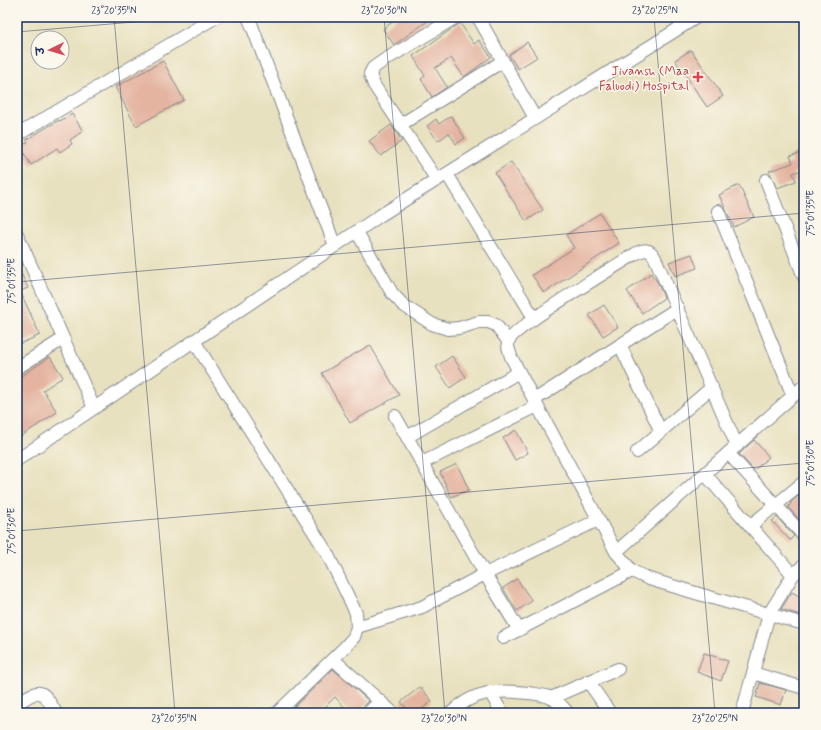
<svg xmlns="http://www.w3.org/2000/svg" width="821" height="730" viewBox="0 0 821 730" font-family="Mynerve,'Playpen Sans Deva',sans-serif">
	<rect width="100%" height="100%" fill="#fbf7ec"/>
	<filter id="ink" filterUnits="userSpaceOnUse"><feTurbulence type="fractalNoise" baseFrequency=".025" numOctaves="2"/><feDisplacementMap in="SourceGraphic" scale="8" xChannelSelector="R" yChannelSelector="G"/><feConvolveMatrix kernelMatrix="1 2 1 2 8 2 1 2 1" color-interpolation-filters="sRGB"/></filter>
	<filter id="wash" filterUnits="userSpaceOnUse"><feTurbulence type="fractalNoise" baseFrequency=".012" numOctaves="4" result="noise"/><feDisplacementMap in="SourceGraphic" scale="16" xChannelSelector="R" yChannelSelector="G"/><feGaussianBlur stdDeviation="0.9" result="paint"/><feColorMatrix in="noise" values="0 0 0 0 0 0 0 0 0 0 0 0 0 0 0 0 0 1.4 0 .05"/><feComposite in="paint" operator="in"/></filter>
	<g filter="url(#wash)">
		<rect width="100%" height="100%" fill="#e8e1bf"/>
		<g id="blocks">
			<g fill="#e4b4a0">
				<polygon points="399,17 433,17 394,45 383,29"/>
				<polygon points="460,23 474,44 479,40 491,57 464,77 451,58 435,68 447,87 432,97 421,79 425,76 413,56"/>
				<polygon points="527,42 537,57 518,69 509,55"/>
				<polygon points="691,50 723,96 707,107 675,60"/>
				<polygon points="163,61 184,100 136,126 115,87"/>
				<polygon points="72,114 83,131 70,140 72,144 60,152 57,148 31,165 20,147 28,142 26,140 59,120 60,121"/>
				<polygon points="451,116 465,138 456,144 449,133 438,141 427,126 436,119 439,124"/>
				<polygon points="391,125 402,141 381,156 369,141"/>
				<polygon points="804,151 804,169 793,173 796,181 777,188 769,171 793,163 790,156"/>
				<polygon points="511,162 543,210 526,221 495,173"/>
				<polygon points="739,185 754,217 734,227 719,195"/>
				<polygon points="600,213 619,243 544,293 532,275 574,248 566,235"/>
				<polygon points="692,254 697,268 675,276 669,262"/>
				<polygon points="17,265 28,288 20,291 40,335 17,345"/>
				<polygon points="651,273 658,283 664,298 642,313 627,291"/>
				<polygon points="604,305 618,327 603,336 589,315"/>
				<polygon points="370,345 399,395 350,423 322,373"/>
				<polygon points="452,356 466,377 450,388 436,367"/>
				<polygon points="50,357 63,377 43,390 57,412 17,439 17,405 22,401 17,393 17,379"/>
				<polygon points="516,430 528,453 515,460 503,438"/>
				<polygon points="754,440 769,457 754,470 739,454"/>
				<polygon points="457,464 469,490 451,497 440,472"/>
				<polygon points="798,496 804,503 804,525 788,507 791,504 790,503"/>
				<polygon points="777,517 794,536 790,540 772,521"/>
				<polygon points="517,579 532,601 517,611 503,588"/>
				<polygon points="792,592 804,599 804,608 800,615 781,609"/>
				<polygon points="704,653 728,661 721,681 697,672"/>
				<polygon points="333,669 369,701 362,708 361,713 350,713 335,697 319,713 288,713"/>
				<polygon points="760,683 786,690 781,705 756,697"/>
				<polygon points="420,687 432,701 417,713 410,713 401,702"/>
			</g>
		</g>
	</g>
	<g filter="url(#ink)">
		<use href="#blocks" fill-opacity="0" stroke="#82888e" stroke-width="1"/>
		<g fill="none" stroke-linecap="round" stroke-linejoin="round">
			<g stroke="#82888e" stroke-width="14">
				<g id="street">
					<polyline points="248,17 252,26 335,246"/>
					<polyline points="478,17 535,118"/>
					<polyline points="400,125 503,61"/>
					<polyline points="17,135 216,17"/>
					<polyline points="447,174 534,318"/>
					<polyline points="437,180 374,85 370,74 373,68 383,61 456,17"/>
					<polyline points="766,180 804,277"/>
					<polyline points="718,211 793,396"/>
					<polyline points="357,232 392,293 403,305 432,324 448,329 459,328 479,322 488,322 496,325 508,341"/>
					<polyline points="17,234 94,408"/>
					<polyline points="194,341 327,553 356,613 357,627 354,637 345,647 277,713"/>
					<polyline points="620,345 661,432"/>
					<polyline points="17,368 63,339"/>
					<polyline points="534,400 678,308"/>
					<polyline points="395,416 485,574 519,630"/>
					<polyline points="407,437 519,372"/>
					<path d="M737,446L655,258C650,248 644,249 635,254C616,266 512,328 508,342C507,347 510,352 511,357L616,552L632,571L649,579L709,597L804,624"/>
					<polyline points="637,452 712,387"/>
					<polyline points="728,453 804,536"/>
					<polyline points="17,460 381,215 697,17"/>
					<polyline points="422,463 537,406"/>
					<polyline points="705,474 793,575"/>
					<polyline points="750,526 804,482"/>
					<polyline points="616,552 804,386"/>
					<polyline points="357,627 422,607 485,574 598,520"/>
					<polyline points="503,638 632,571"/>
					<polyline points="333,659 393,713"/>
					<polyline points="753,673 804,688"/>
					<polyline points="588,681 610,713"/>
					<polyline points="490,692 502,713"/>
					<polyline points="551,698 618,669"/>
					<path d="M17,704C41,687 42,689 56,713"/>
					<polyline points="368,713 380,701"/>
					<path d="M451,713C473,691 498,689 528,693C536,694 545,695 552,698C559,702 563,707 568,713"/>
					<polyline points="742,713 769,614 793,575 804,565"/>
				</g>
			</g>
			<use href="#street" stroke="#fff" stroke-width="12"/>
		</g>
	</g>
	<path fill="none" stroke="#1b2f5e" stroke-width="1" stroke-opacity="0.45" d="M114,17L175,713M384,17L445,713M654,17L715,713M17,32L192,17M17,282L804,213M17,531L804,463M794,713L804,712"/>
	<path fill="#e0444e" stroke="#fbf7ec" stroke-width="1.5" d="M696 71h4v4h4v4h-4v4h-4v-4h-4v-4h4z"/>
	<g text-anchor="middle" stroke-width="3" stroke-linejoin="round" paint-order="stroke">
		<g font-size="13" fill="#be3a42" stroke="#fbf7ec" text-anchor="end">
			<text x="689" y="75">Jivansh (Maa<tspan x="689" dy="15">Faluodi) Hospital</tspan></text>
		</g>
	</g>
	<rect width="821" height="730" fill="none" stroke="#fbf7ec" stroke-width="44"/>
	<g transform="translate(50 50) rotate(265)"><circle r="19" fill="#fbf7ec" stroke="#a1a7b3"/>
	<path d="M0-3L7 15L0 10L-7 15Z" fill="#d1495b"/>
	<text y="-6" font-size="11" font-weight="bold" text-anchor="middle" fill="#1b2f5e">उ</text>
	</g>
	<rect x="22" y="22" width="777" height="686" fill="none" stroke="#1b2f5e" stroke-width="1.5"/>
	<g font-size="10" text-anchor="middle" fill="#1b2f5e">
		<text x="114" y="14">23°20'35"N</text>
		<text x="384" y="14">23°20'30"N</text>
		<text x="655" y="14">23°20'25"N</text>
		<text transform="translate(810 213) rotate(-90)" y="4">75°01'35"E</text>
		<text transform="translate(11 281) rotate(-90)" y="4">75°01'35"E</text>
		<text transform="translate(810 463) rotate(-90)" y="4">75°01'30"E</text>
		<text transform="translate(11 531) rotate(-90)" y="4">75°01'30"E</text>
		<text x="174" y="722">23°20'35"N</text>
		<text x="444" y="722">23°20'30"N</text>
		<text x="715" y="722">23°20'25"N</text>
	</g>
</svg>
